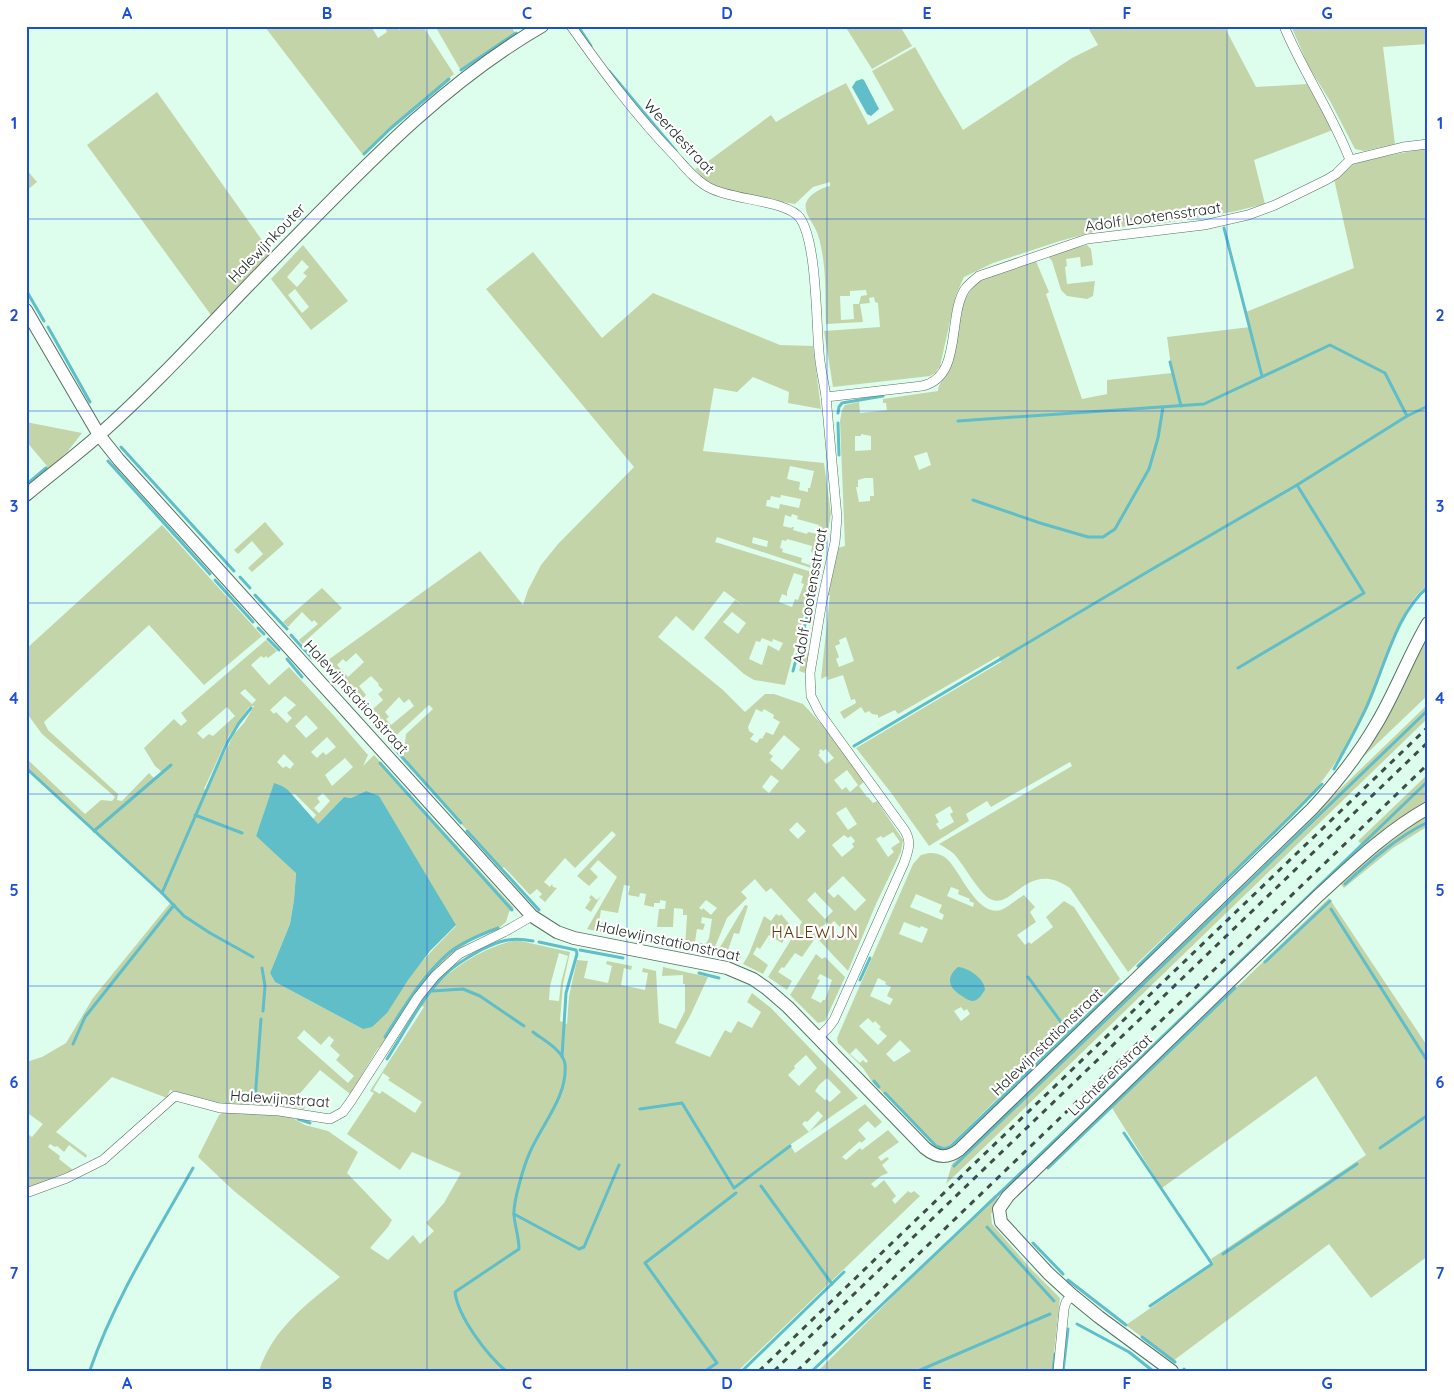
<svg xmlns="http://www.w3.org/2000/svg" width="1454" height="1397" viewBox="0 0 1454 1397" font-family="Quicksand,sans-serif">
	<rect width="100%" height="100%" fill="#ddfeed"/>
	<g fill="#c4d4a9" fill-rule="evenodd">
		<polygon points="267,26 371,26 378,38 387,32 384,26 397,26 399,30 404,26 423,26 454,74 424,99 363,155 265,27"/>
		<polygon points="435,26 511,26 515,33 460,69"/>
		<polygon points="845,26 900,26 912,46 872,69"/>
		<path d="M1087,26H1224L1256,87L1307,84L1333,130L1254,160L1265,204L1232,212L1165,223L1108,228L1060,241L993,263L964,277L956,295L940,366L935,373L930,376L833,387L824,331L880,327L878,303L875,302L874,297L869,298L870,303L860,304L863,322L826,324C825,294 827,265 818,235C815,225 803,213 806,203C809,194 821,188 830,186V182L813,187L795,204C771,200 737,198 715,187C707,182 701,175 695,169L703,165L771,115L776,122L813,100L846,83L868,125L894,110L872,71L915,47L937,86L963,130L1072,58L1098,45ZM866,290L867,295L861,296L859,304H853L854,319L841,320L840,296H850V291Z"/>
		<polygon points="1291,26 1428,26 1428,44 1383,47 1395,144 1364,151 1355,149 1330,101 1309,67"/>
		<polygon points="157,92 271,253 211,315 87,145"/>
		<path d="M1428,148V586C1397,603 1384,676 1368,708C1351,741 1331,771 1307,800L1128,972L1070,888C1027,858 1013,911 990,899C979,893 964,865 954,854C950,850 944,847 939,844L1072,766L1070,762L991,807L987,801L966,814L969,821L929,846L892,794L856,748L1001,662L999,656L898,714L895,710L878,718V715L872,714L869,711L865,713L861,707L844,719L840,712L856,703L855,699L851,700L843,675L828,680L827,676L821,679L830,595L826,596L838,548L845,546L840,421L842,410L845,405L859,402L860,413L887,410L886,403H883V399L938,391C938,383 946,378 948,371C958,343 955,294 983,279L1035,259L1049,292L1046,294L1082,399L1107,394V380L1172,373L1167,337L1250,327L1246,312L1354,268L1334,179L1354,164L1365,160ZM861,434L871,436V450L855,451V436H861ZM927,452L931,465L919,470L914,456ZM865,478H873L874,496H870V501L859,502L856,487H858V480ZM846,637L854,661L839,667L836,659L839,657L835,646L840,644L839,640ZM950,806L953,812L950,814L954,822L940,830L936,824L939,822L935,815Z"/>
		<polygon points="26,169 37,182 26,191"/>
		<path d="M303,245L348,301L311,330L271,279ZM302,260L309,267L303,273L307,276L297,287L287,277ZM295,289L309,307L302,313L288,295Z"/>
		<polygon points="1087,245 1091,249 1093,265 1081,267 1080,257 1066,259 1067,266 1065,267 1067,284 1095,281 1093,296 1087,299 1067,296 1061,290 1052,261 1047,255"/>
		<path d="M533,252L602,338L653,293L780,345L813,346L821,409L788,403L789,392L753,377L737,392L714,388L703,451L824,463L831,514L826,543L817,570L717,537L715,542L815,573L785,685L754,680L744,674L704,638L735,600L744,606L724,591L693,631L676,616L658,637L723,690L745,712L765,694H774L803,704L825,728L864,782L859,786L867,797H868L873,803L877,801L903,840L901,852L876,904L848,971L816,937L802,957L795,953L784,968L782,967L778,972L792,981L787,990L768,977L802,922L771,888L766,892L755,879L741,892L747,898L727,918L712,954L685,948L687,915H683V909L674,908L673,927H657L659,909H665L666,901L660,900V903H654V907L644,905L646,894L640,893L639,897L628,895L630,886L624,885L618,913L601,910L599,922L607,924L605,933L587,929L617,877L598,860L590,869L598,877L589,886L577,876L616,835L612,831L575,868L565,858L544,882L550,887L552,884L553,887L557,888L545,902L539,897L542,894L537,889L530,895L504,867L502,868L403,761L406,734L433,709L429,705L390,741L366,715L383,700L378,694L383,690L378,685L379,684L371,676L359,686L366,695L357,704L321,665L480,551L523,605L528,590L541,565L558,544L634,467L486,289ZM790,466L814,471L810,488H808V492L799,490L800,482L787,479ZM781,495L801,499L799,508L780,504L779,509L766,506L767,500H770L771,496L780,498ZM792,514L798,516L797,519L819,525L817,534L808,532L807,534L793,530L794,527H792L791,528L783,526L785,515L791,517ZM753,537L768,541L767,547L752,543ZM787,539L812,546L811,552L814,553L810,565L801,562L802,558L782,552L783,549L780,548L782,540L786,541ZM794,573L803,576L801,583L804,584L798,600L795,599L792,607L779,602L782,594L787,596V592ZM732,612L746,623L738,634L723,622ZM762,638L772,642L773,639L783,643L779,651L768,645L762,665L749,659L756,641L760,642ZM356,653L364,662L348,677L337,665L343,659L346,662ZM399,697L404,703L409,699L414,706L391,725L386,719L389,717L385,712ZM756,709L762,712L764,709L774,715L773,718L780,722L773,735L766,732L762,739L760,738L757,743L750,739L754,734L749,731L748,727ZM784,735L800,749L782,770L770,760L773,756L769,753ZM821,749L823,751L826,749L834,758L826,764L818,755L820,753L819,751ZM847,770L858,785L850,792L846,787L842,790L834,780ZM771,775L779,781L769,793L762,787ZM846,807L857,824L848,830L836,813ZM797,822L806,831L798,839L789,830ZM893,832L900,842L891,848L894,852L888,857L876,839L881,836L883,838ZM844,835L848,838L851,836L855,841L852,844L854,847L842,857L832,845ZM843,876L866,900L855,911L838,894L834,898L827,891ZM815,892L833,911L825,919L807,900ZM706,900L717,908L711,915L703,908L702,910L699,908ZM702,917L712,919L709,938L706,944L695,942L697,929L703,930L705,924L701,923ZM834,921L844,931L834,940L822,927L827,922L830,925Z"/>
		<polygon points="26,422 82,433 68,451 26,490 26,483 47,466 26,441"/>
		<polygon points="265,522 284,544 252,572 248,568 263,554 252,541 238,554 234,550"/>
		<path d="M162,525L262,636L204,685L149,625L44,722L48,730L118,794L117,800L122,801L149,773L154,778L162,772L155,766L144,748L174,719L181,726L187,721L181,713L266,640L277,651L268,658L266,656L264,658L261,656L251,665L269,685L289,667L336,718L368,755L363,766L374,755L514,908L509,912L506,922L499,928L478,936L465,945L445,961L382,1045L378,1048L350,1094L320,1070L296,1098L306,1103L304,1109L291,1106L221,1103L170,1090L167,1098L112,1077L56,1132L87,1155L86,1158L69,1145L64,1152L57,1146L55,1147L50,1144L48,1147L60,1156L59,1159L73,1170L26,1189V1133L32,1137L43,1124L26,1112V1062L42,1057L66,1043L93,998L171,902L26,768V758L85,814L101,800L112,801L115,797L42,734L26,712V649ZM245,689L256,700L252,704L240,693ZM285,696L296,705L287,713L292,718L287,723L276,712L274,714L270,710ZM254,706L244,723L234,734L206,790L204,789L228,737L249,707ZM227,707L235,716L213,736L209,734L203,739L197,733ZM306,715L318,728L306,738L295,726ZM327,737L336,747L326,755L323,752L317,758L311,752ZM284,754L294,764L290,769L286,766L283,768L277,762ZM345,758L353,767L332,786L325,775ZM274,784L288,790L291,794H295L316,815L313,819L318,824L344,797L351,798L366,791L456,926C423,958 394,995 363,1029L275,982L270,973L290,924L294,900L296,872L256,836ZM323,793L330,801L319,813L314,808L320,802L317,798ZM304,1030L321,1045L329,1036L334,1040L330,1046L340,1055L336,1060L354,1076L348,1083L297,1038Z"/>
		<polygon points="322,588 342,608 302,644 299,640 318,624 314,620 312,622 302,612 288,627 283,622"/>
		<path d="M1428,636V695L1361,759C1387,720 1407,678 1428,636Z"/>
		<polygon points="804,653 810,654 805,673 799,671"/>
		<polygon points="1428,704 1428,718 946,1184 952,1164"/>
		<polygon points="1428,774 1428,800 1365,847 1358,841"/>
		<path d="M1428,815V826L1393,848L1344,888L1340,883C1368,858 1396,835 1428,815Z"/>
		<path d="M929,853C935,853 942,854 947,859C961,872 977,917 1001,910C1008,907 1017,899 1024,895L1035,907L1030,912L1036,922L1017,935L1025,945L1029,942L1031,944L1053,927L1046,917L1064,901L1074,907L1120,979L949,1146L942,1148L936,1145L873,1083L863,1068L838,1043L837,1038L913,864L921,855ZM951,887L959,890L958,894L970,899L969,901L974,903L973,907L947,896ZM916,894L942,905L939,912L944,915L942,920L910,907ZM904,922L920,928L921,926L928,929L922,943L899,934ZM878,978L886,982L885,984L891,987L887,996L893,999L890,1005L870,996ZM961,1007L964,1011L967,1009L970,1014L961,1021L954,1011ZM868,1018L873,1023L875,1021L881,1027L879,1029L887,1036L878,1045L859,1026ZM900,1040L911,1051L894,1062L886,1054ZM856,1048L868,1061L866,1063L863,1060L860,1063L850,1054Z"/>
		<polygon points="591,895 597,900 601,896 591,912 585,908 591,899 589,898"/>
		<polygon points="1329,898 1428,1047 1428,1256 1371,1298 1329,1244 1173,1361 1126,1325 1214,1264 1211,1259 1366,1155 1316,1076 1162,1188 1112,1108"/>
		<polygon points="745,905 748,906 739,934 734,933 728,950 742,955 738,962 716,954"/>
		<polygon points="776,914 780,916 781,914 791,926 782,943 769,935 760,949 757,947 753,954 768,965 763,974 743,964 749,954 764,916 771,921"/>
		<path d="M516,940L570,952L563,984L560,1021L567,1024L569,996L577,960L588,961L584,978L608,983L612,966L606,964L607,961L632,966L631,970L624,968L621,985L645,990L648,973L642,972L643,968L656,971L659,1023L676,1029L685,1011V984H683V975L662,976L663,967L708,977L690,1016L675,1043L710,1057L725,1030L731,1033L738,1021L752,1028L761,1012L747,1002L752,993L771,1008L858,1098L790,1145L795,1153L865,1104L882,1122L875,1128L868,1121L858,1130L866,1139L861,1143L860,1141L842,1157L846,1160L860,1148L862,1150L888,1130L899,1142L878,1157L881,1161L887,1157L889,1159L882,1165L888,1173L881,1176L871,1184L875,1188L884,1180L896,1196L892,1200L895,1204L908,1191L911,1193L914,1191L920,1196L738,1371H259C273,1328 307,1304 340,1277L234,1191L198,1157L219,1115L225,1111L285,1114L305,1125L328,1131L358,1152L347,1173L392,1220L388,1227L370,1248L388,1260L413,1235L420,1244L434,1231L426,1223L444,1203L461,1173L412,1152L400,1170L347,1134L374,1093L370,1091L424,1007L416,1003C448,973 472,951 516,940ZM559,953L568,956L561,983L559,1001L549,1000L550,986ZM806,1055L817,1068L799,1086L788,1075L795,1068L794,1066ZM383,1073L390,1078L388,1080L422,1102L415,1113L382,1091L380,1094L373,1090ZM827,1078L841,1092L830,1102L826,1099L825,1100L815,1091L819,1085ZM818,1111L823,1116L809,1132L802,1124L805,1121L807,1122Z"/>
		<path d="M816,954L822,959L825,957L845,977L825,1021L818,1023L790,995ZM820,974L832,980L825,1000H823L821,1003L811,998L820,980L817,979Z"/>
		<polygon points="995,1195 998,1199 991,1214 992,1224 1030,1268 1060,1298 1052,1371 818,1371"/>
	</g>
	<g fill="#5fbec7">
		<polygon points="862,79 864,80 879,109 871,116 867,114 852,87 856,81"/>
		<polygon points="274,783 282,786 288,790 318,824 344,797 351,798 366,791 379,796 456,925 430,951 408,980 387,1013 372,1027 363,1029 275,982 270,973 290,924 294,900 296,873 256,836"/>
		<path d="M958,967C969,968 985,979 985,990C982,994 979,1000 973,1001C969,1001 965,998 962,996C949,988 945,978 958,967Z"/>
	</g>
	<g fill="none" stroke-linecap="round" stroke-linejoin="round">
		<g stroke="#5fbec7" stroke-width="3">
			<polyline points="578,26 591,46"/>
			<polyline points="523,28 526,26"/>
			<polyline points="461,70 516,33"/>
			<polyline points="609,71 676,151"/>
			<polyline points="364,154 391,128 449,79"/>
			<polyline points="1224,228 1262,376"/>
			<polyline points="26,290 44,321"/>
			<polyline points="48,327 90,402"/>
			<polyline points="1170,362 1181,406"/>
			<polyline points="838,413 839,407 842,403 883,396"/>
			<polyline points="958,421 1204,404 1330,345 1385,373 1407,416 1428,406"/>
			<polyline points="838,423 839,455"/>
			<polyline points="121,447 234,571"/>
			<polyline points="108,461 210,574"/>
			<polyline points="26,485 46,468"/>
			<polyline points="973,500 1040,523 1088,537 1103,537 1115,529 1149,469 1158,438 1163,407"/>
			<polyline points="240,577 250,588"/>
			<polyline points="215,580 253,622"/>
			<polyline points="255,595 287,629"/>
			<polyline points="258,628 264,634"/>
			<polyline points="291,635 312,658"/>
			<polyline points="268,639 279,650"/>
			<polyline points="287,659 302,677"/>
			<polyline points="1238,668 1364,593 1297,485"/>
			<polyline points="793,671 818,574"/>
			<polyline points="854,746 1154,568 1297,485 1407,416"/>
			<polyline points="393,747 461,823"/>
			<polyline points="380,763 512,910"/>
			<polyline points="26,768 162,893 184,916 210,933 253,957"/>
			<path d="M1334,769C1346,747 1359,725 1369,701C1385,665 1397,612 1428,587"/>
			<polyline points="195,815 242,833"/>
			<polyline points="94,831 171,765"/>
			<polyline points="467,831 539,910"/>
			<path d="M1345,884C1370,861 1397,837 1428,822"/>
			<polyline points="162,893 227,743 239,723 251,708"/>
			<polyline points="1331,909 1428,1062"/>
			<polyline points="539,942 576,950 577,954 566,993 562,1057"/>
			<polyline points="580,950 623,958"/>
			<polyline points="1265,962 1330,901"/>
			<polyline points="1138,966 1291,816 1322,784"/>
			<polyline points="262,968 265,986 263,1011"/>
			<polyline points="699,973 719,978"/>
			<polyline points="1028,977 1069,1033"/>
			<polyline points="860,980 870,958"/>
			<polyline points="432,991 463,989 480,996 524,1026"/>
			<path d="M385,1037C404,1007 423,975 450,952C464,941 482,934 498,928"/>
			<polyline points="73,1044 85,1017 174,905"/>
			<path d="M387,1059C404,1033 426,990 449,971C459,962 470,956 481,950C501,940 511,937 533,941"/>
			<polyline points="874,1081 879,1087"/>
			<polyline points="885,1093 936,1146 944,1149 950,1147 1120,984"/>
			<polyline points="255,1100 261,1019"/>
			<path d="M263,1101C275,1101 292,1098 300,1106"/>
			<polyline points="640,1109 682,1103 734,1188 790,1146"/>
			<polyline points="299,1116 298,1119 310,1123"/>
			<polyline points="1124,1133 1212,1264 1150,1306"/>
			<polyline points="1380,1148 1428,1115"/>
			<polyline points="954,1166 1428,710"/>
			<polyline points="1048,1168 1235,988"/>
			<polyline points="761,1186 832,1284"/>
			<polyline points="514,1214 579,1249 584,1247 619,1165"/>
			<polyline points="987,1227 1054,1301"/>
			<polyline points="1033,1243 1063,1274"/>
			<polyline points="1223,1254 1357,1164"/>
			<polyline points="1068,1280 1126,1325"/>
			<polyline points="1077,1324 1129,1352 1153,1371"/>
			<polyline points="1142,1337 1175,1362"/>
			<polyline points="1184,1369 1186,1371"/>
			<path d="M90,1370C115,1298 156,1234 193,1168"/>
			<path d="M506,1371C487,1355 458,1317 455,1292L519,1249C519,1237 515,1227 514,1215C513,1202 524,1165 530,1152C542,1124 568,1096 565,1064C563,1050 543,1040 533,1032"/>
			<polyline points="705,1371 717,1363 645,1263 736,1193"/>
			<polyline points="742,1371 844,1272"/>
			<polyline points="812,1371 1027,1167 1428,781"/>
			<polyline points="918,1371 1050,1314"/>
			<polyline points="1053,1371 1055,1354"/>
			<polyline points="1063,1371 1068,1329"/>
		</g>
		<g stroke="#557264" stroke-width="10">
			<g id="street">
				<path d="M571,26C603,71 636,116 675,156C685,167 695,180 708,187C730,200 787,200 800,218C817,243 816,320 819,352C820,367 824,382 826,397"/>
				<polyline points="1350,160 1403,147 1428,144"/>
				<path d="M818,1038L828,1028L834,1020L904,863C909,849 912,840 903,828L819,712L811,696L810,673L822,601L835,542L837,517L826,397L922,386C963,377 947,317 965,289C969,284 974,280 979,276L1087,239L1204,225L1248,215L1275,205L1326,180L1336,174L1350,160C1332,113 1303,72 1284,26"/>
				<polyline points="26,1193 67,1178 103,1160 175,1096 220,1108 279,1111 330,1119 343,1112 351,1101 418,997 435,976 459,954 504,932 532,916"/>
				<polyline points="1058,1371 1064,1309 1066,1302 1072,1295"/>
			</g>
		</g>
		<g stroke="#557264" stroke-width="14">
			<g id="secondary">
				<path d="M26,310L99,435L119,460L532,916L557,932L574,938L727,968L753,979L766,988L788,1007L925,1148C937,1158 947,1159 959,1150L1312,809C1337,782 1359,754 1377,723C1396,691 1409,655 1428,623"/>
				<path d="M26,495C50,475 75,456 99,435C160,381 215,319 272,261C356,176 438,86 542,26"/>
				<path d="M1172,1371L1099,1317L1072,1295L1048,1273L1001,1222L999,1209L1008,1196L1319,895C1354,863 1387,831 1428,808"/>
			</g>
		</g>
		<use href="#street" stroke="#fff" stroke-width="9"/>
		<use href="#secondary" stroke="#fff" stroke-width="12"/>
		<g stroke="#3e4e46" stroke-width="3" stroke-dasharray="6 6" stroke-linecap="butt">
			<polyline points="759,1371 1428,727"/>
			<polyline points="774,1371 1428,742"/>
			<polyline points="797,1371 1428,764"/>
		</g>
	</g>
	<path fill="none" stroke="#1d4ed8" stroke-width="1" stroke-opacity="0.55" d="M227,26V1371M427,26V1371M627,26V1371M827,26V1371M1027,26V1371M1227,26V1371M26,219H1428M26,411H1428M26,603H1428M26,794H1428M26,986H1428M26,1178H1428"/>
	<g text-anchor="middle" stroke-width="4.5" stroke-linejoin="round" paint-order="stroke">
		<g font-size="15" fill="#1a2620" stroke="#fff">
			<text transform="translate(679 137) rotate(47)" y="5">Weerdestraat</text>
			<text transform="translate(1153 217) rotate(-8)" y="5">Adolf Lootensstraat</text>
			<text transform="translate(267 243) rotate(-46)" y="5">Halewijnkouter</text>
			<text transform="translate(810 596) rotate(-80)" y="5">Adolf Lootensstraat</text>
			<text transform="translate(356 697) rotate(48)" y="5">Halewijnstationstraat</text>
			<text transform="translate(668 941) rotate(12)" y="5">Halewijnstationstraat</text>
			<text transform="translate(1047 1042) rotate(-44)" y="5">Halewijnstationstraat</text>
			<text transform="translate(1110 1075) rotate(-44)" y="5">Luchterenstraat</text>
			<text transform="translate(280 1099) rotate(4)" y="5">Halewijnstraat</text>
		</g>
		<g font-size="16" letter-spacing="1" fill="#5e3708" stroke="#fff">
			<text x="815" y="938">HALEWIJN</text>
		</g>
	</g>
	<rect width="1454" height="1397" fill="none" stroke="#ffffff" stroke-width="55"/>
	<rect x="28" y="28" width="1398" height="1342" fill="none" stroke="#1d4ed8" stroke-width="2"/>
	<g font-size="16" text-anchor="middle" font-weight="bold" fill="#1d4ed8">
		<text x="127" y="19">A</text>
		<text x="327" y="19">B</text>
		<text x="527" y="19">C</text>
		<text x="727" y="19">D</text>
		<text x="927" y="19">E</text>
		<text x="1127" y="19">F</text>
		<text x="1327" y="19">G</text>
		<text x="14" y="129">1</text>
		<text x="1440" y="129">1</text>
		<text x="14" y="321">2</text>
		<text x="1440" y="321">2</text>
		<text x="14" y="512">3</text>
		<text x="1440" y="512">3</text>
		<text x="14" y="704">4</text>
		<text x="1440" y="704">4</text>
		<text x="14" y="896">5</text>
		<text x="1440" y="896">5</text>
		<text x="14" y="1088">6</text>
		<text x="1440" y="1088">6</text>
		<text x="14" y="1279">7</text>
		<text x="1440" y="1279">7</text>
		<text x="127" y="1389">A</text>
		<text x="327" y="1389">B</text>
		<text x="527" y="1389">C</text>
		<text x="727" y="1389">D</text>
		<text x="927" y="1389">E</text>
		<text x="1127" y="1389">F</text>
		<text x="1327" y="1389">G</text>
	</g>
</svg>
